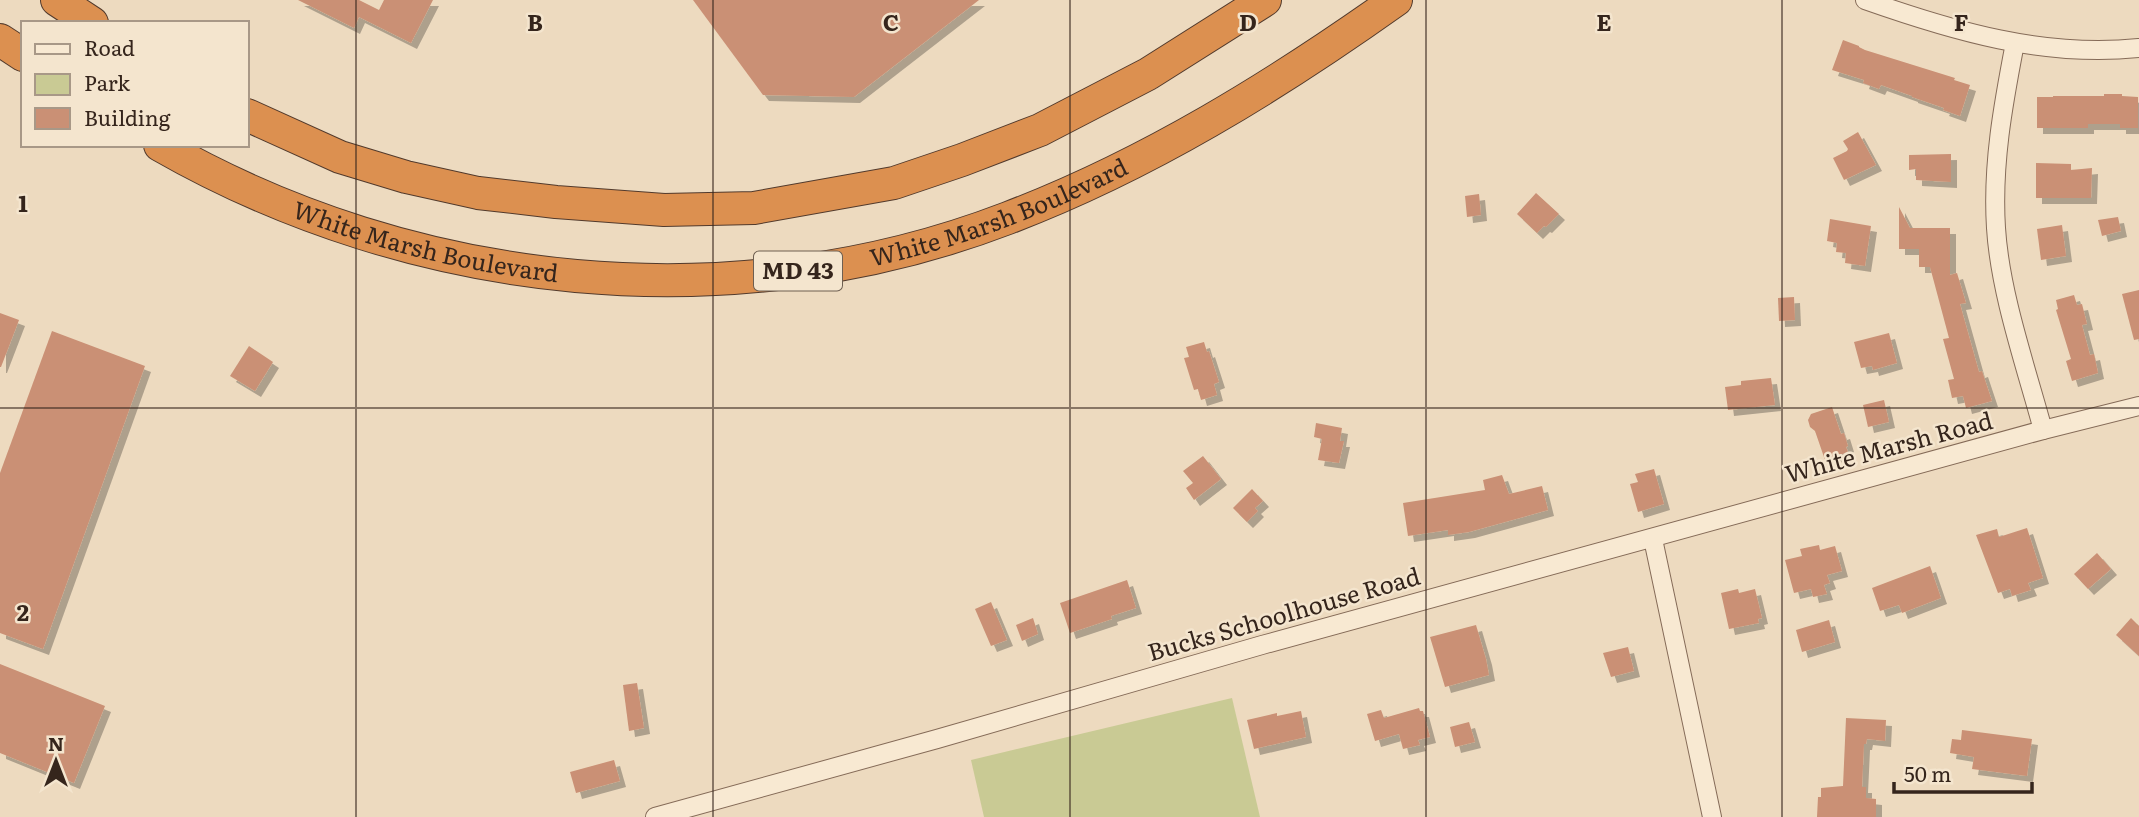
<svg xmlns="http://www.w3.org/2000/svg" width="2139" height="817" viewBox="0 0 2139 817" font-family="Literata,serif">
	<defs>
		<filter id="shadow"><feDropShadow dx="6" dy="6" stdDeviation="0" flood-color="#0004"/></filter>
	</defs>
	<rect width="100%" height="100%" fill="#eddabf"/>
	<polygon fill="#c9ca94" points="1232,698 1260,817 984,817 971,760"/>
	<g fill="#ca9075" filter="url(#shadow)">
		<polygon points="298,0 359,0 379,10 384,0 433,0 411,43 359,17 354,28"/>
		<polygon points="693,0 979,0 854,97 763,95"/>
		<polygon points="1843,40 1859,46 1859,47 1865,50 1955,78 1954,80 1970,85 1960,116 1943,110 1944,108 1912,97 1912,96 1881,85 1879,89 1863,83 1864,80 1832,70"/>
		<polygon points="2104,94 2122,94 2122,96 2138,97 2138,128 2120,128 2120,124 2088,124 2088,128 2037,128 2037,97 2053,97 2053,96 2104,96"/>
		<polygon points="1858,132 1876,165 1844,180 1833,158 1847,151 1848,149 1843,141"/>
		<polygon points="1951,154 1951,182 1916,180 1916,169 1909,170 1909,155"/>
		<polygon points="2036,163 2071,164 2071,170 2092,168 2091,198 2036,198"/>
		<polygon points="1536,193 1559,214 1546,227 1544,226 1537,233 1517,214"/>
		<polygon points="1479,194 1481,215 1467,217 1465,196"/>
		<polygon points="1899,207 1910,228 1950,228 1950,275 1957,273 1966,303 1960,304 1979,372 1982,371 1992,401 1966,408 1963,396 1952,398 1948,380 1954,379 1943,339 1949,338 1930,267 1919,267 1919,249 1899,249"/>
		<polygon points="2118,217 2121,231 2102,236 2098,220"/>
		<polygon points="1830,219 1871,226 1865,266 1845,263 1846,253 1836,252 1837,243 1827,241"/>
		<polygon points="2062,225 2066,256 2041,260 2037,229"/>
		<polygon points="2139,290 2139,339 2134,340 2122,294"/>
		<polygon points="2074,295 2077,305 2082,304 2087,324 2082,325 2090,355 2094,354 2098,373 2072,381 2066,361 2071,359 2056,310 2058,309 2056,300"/>
		<polygon points="1794,297 1795,320 1779,321 1778,298"/>
		<polygon points="0,313 19,320 1,367 0,367"/>
		<polygon points="52,331 145,366 43,649 0,633 0,473"/>
		<polygon points="1889,333 1897,363 1873,370 1872,366 1861,368 1854,342"/>
		<polygon points="1204,342 1207,352 1209,351 1219,382 1214,384 1217,395 1201,400 1198,389 1194,390 1184,358 1189,357 1186,347"/>
		<polygon points="249,346 273,362 255,391 230,376"/>
		<polygon points="1771,378 1775,405 1728,410 1725,387 1741,385 1741,381"/>
		<polygon points="1884,400 1889,422 1868,427 1863,405"/>
		<polygon points="1832,407 1841,434 1844,433 1848,446 1846,447 1848,452 1825,460 1815,431 1810,427 1808,420 1811,414"/>
		<polygon points="1316,423 1342,428 1340,441 1344,441 1339,463 1318,460 1322,439 1314,437"/>
		<polygon points="1203,456 1221,479 1194,500 1186,488 1193,483 1183,471"/>
		<polygon points="1654,469 1664,504 1638,512 1630,484 1638,482 1635,474"/>
		<polygon points="1502,475 1509,494 1542,486 1548,510 1469,532 1448,535 1448,530 1408,536 1403,503 1485,490 1483,480"/>
		<polygon points="1252,489 1263,501 1255,508 1258,511 1247,522 1233,508"/>
		<polygon points="2027,528 2043,578 2028,583 2031,590 2012,596 2010,589 1998,593 1976,535 1997,529 1999,537"/>
		<polygon points="1819,545 1820,550 1835,546 1842,571 1827,575 1830,583 1824,585 1827,594 1813,597 1811,589 1794,593 1785,560 1802,556 1800,549"/>
		<polygon points="2097,553 2111,569 2088,589 2074,574"/>
		<polygon points="1930,566 1941,598 1902,613 1899,605 1880,611 1872,588"/>
		<polygon points="1127,580 1136,608 1111,616 1112,619 1070,633 1060,603"/>
		<polygon points="1738,589 1739,593 1755,589 1762,618 1758,619 1759,623 1729,629 1721,593"/>
		<polygon points="991,602 1007,640 991,646 975,609"/>
		<polygon points="1033,618 1038,634 1022,641 1016,625"/>
		<polygon points="2131,618 2139,626 2139,656 2116,635"/>
		<polygon points="1829,620 1835,642 1802,652 1796,630"/>
		<polygon points="1476,625 1486,659 1489,675 1445,687 1430,637"/>
		<polygon points="1628,647 1634,671 1611,677 1603,653"/>
		<polygon points="0,664 105,706 74,783 0,753"/>
		<polygon points="637,683 644,728 629,731 623,685"/>
		<polygon points="1419,708 1420,711 1423,711 1430,737 1418,740 1420,745 1403,749 1399,734 1375,741 1367,714 1381,710 1384,718"/>
		<polygon points="1301,711 1306,737 1254,749 1247,720 1277,713 1277,716"/>
		<polygon points="1846,718 1886,720 1885,741 1867,739 1866,744 1864,744 1862,787 1866,787 1866,798 1876,799 1876,817 1817,817 1818,797 1821,797 1821,788 1843,786"/>
		<polygon points="1469,722 1475,742 1455,747 1450,727"/>
		<polygon points="1962,730 2032,739 2027,776 1972,769 1974,757 1950,753 1952,739 1961,740"/>
		<polygon points="614,760 620,781 576,793 570,772"/>
	</g>
	<g fill="none" stroke-linecap="round" stroke-linejoin="round">
		<g stroke="#856b58" stroke-width="20">
			<g id="street">
				<path d="M1865,0C1953,31 2044,58 2139,48"/>
				<path d="M2015,43C2003,105 1992,165 1996,228C2000,293 2026,367 2043,430"/>
				<polyline points="1653,539 1712,817"/>
				<polyline points="655,817 937,739 1262,645 2043,430 2139,406"/>
			</g>
		</g>
		<g stroke="#523a2c" stroke-width="34">
			<g id="highway">
				<polyline points="57,0 92,23"/>
				<polyline points="0,40 23,55"/>
				<polyline points="247,115 340,157 406,177 478,193 556,202 664,210 754,208 894,183 962,160 1040,130 1148,74 1265,0"/>
				<path id="s1" d="M160,145C415,291 732,324 1008,218C1147,165 1275,86 1396,0"/>
			</g>
		</g>
		<use href="#street" stroke="#f8e9d2" stroke-width="18"/>
		<use href="#highway" stroke="#dc9050" stroke-width="32"/>
	</g>
	<path fill="none" stroke="#35251c" stroke-width="2" stroke-opacity="0.55" d="M356,0V817M713,0V817M1070,0V817M1426,0V817M1782,0V817M0,408H2139"/>
	<g text-anchor="middle" stroke-width="5" stroke-linejoin="round" paint-order="stroke">
		<rect fill="#f4e5ce" stroke="#6e5f51" stroke-width="2" x="754" y="251.5" width="88" height="39" rx="5"/>
		<g font-size="23" font-weight="bold" fill="#35251c">
			<text x="798" y="279">MD 43</text>
		</g>
		<g font-size="24" fill="#35251c" stroke="#f4e5ce">
			<text dy="8" stroke="none"><textPath href="#s1" startOffset="872">White Marsh Boulevard</textPath></text>
			<text dy="8" stroke="none"><textPath href="#s1" startOffset="285">White Marsh Boulevard</textPath></text>
			<text transform="translate(1889 448) rotate(-15)" y="8">White Marsh Road</text>
			<text transform="translate(1284 615) rotate(-16)" y="8">Bucks Schoolhouse Road</text>
		</g>
	</g>
	<g font-size="23" text-anchor="middle" font-weight="bold" fill="#35251c" stroke="#f4e5ce" stroke-width="5" stroke-linejoin="round" paint-order="stroke">
		<text x="535" y="31">B</text>
		<text x="891" y="31">C</text>
		<text x="1248" y="31">D</text>
		<text x="1604" y="31">E</text>
		<text x="1961" y="31">F</text>
		<text x="23" y="212">1</text>
		<text x="23" y="621">2</text>
	</g>
	<rect x="21" y="21" width="228" height="126" fill="#f4e5ce" stroke="#a89887" stroke-width="2"/>
	<rect x="35" y="44" width="35" height="10" fill="#f8e9d2" stroke="#a89887" stroke-width="2"/>
	<text x="84" y="56" font-size="21" fill="#35251c">Road</text>
	<rect x="35" y="74" width="35" height="21" fill="#c9ca94" stroke="#a89887" stroke-width="2"/>
	<text x="84" y="91" font-size="21" fill="#35251c">Park</text>
	<rect x="35" y="108" width="35" height="21" fill="#ca9075" stroke="#a89887" stroke-width="2"/>
	<text x="84" y="126" font-size="21" fill="#35251c">Building</text>
	<g transform="translate(56 761)" stroke="#f4e5ce" stroke-width="5" paint-order="stroke">
	<path d="M0-5L12 26L0 18L-12 26Z" fill="#35251c"/>
	<text y="-10" font-size="19" font-weight="bold" text-anchor="middle" fill="#35251c">N</text>
	</g>
	<path d="M1894 782v10h138v-10" fill="none" stroke="#35251c" stroke-width="3.5"/>
	<text x="1904" y="782" font-size="21" fill="#35251c" stroke="#f4e5ce" stroke-width="5" paint-order="stroke">50 m</text>
</svg>
